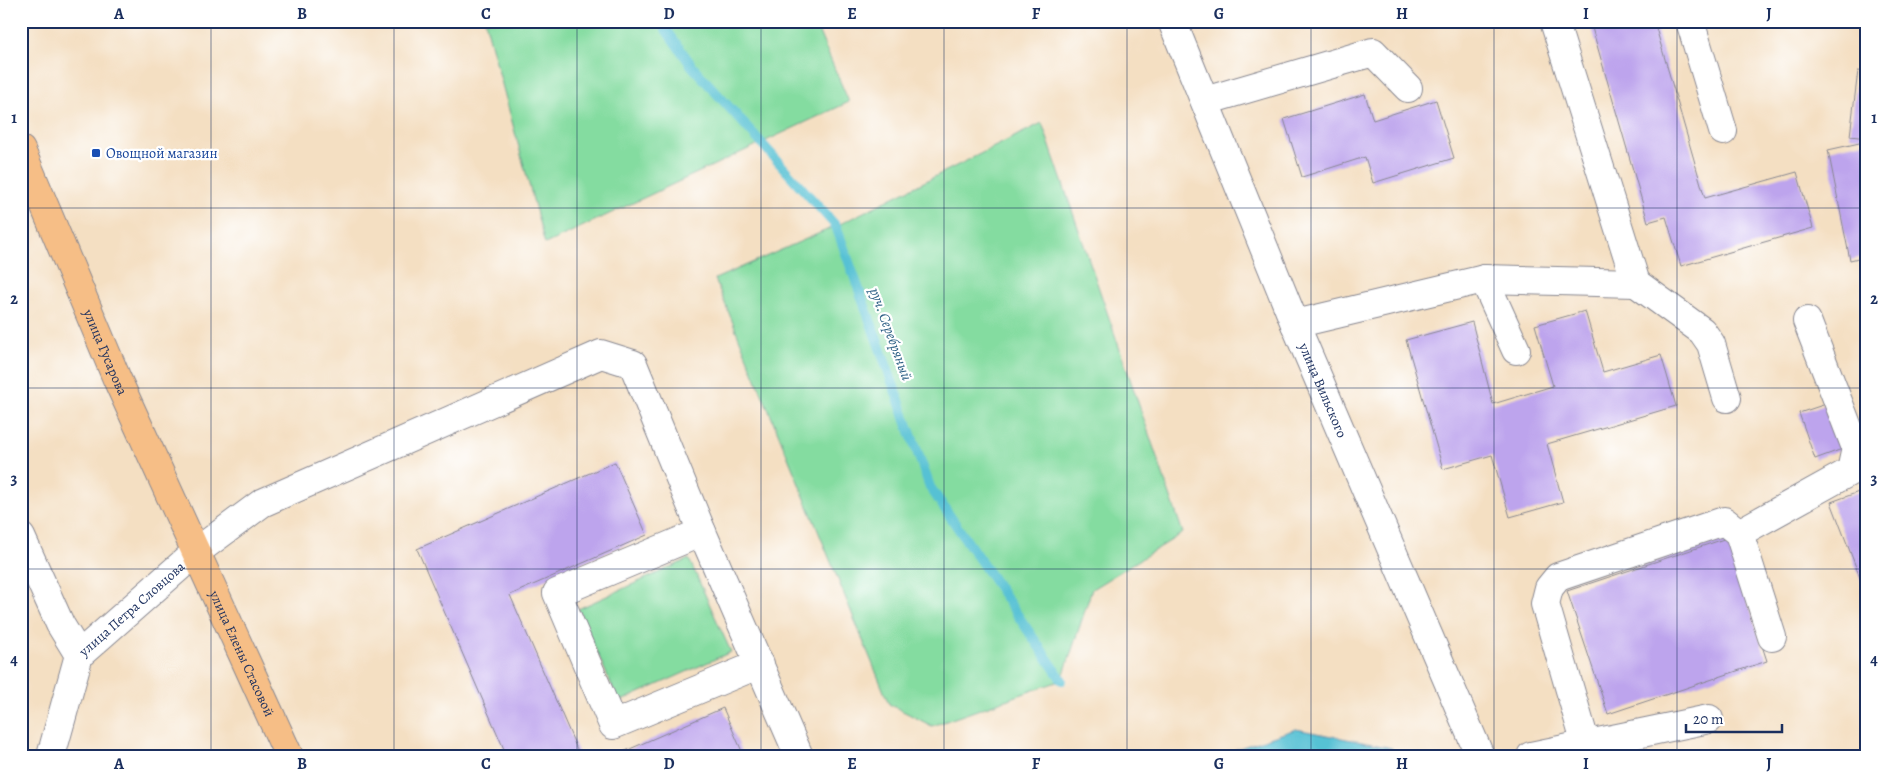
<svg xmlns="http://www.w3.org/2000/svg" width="1888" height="777" viewBox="0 0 1888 777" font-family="Alegreya,serif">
	<rect width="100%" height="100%" fill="#fff"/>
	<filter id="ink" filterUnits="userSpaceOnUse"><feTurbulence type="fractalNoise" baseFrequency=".02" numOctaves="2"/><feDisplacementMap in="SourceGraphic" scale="10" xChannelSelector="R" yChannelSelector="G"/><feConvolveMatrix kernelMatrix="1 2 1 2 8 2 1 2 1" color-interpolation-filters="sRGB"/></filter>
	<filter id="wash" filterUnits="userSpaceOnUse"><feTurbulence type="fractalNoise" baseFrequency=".0096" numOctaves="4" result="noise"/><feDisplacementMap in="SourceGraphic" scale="20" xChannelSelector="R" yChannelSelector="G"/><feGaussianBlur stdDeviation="1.12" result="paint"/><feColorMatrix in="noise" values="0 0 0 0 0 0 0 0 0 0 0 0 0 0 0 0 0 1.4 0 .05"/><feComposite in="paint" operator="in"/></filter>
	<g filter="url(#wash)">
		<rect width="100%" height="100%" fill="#f4dfc2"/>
		<g fill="#84dca0" stroke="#50867f">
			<polygon points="485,21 814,21 849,102 545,244"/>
			<polygon points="1042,123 1183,533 1092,589 1062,680 932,726 889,704 715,279 836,226"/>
			<polygon points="689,559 731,652 619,702 578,609"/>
		</g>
		<polygon fill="#57c1d4" stroke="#397899" points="1296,729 1392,748 1393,756 1216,756"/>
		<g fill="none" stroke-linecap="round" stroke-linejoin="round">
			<polyline stroke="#57c1d4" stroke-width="10" points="660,21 692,66 836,226 930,487 1062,680"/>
		</g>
		<g id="blocks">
			<g fill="#bda4ed">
				<polygon points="1590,21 1654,21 1705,198 1797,172 1813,228 1681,266 1666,217 1648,222"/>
				<polygon points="1858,71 1867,72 1867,138 1850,136"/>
				<polygon points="1365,94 1373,120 1436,100 1454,158 1373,183 1365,157 1302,177 1284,119"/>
				<polygon points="1864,142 1867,154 1867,256 1850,260 1828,150"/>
				<polygon points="1585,311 1603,372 1661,355 1676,406 1547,444 1563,502 1510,517 1492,455 1443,469 1406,340 1472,322 1493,404 1553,386 1535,325"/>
				<polygon points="1829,403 1845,448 1815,459 1799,413"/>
				<polygon points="615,462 647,535 510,595 580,756 507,756 417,549"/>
				<polygon points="1867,489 1867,586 1864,588 1831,502"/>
				<polygon points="1727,538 1767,661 1608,714 1567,591"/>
				<polygon points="21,660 27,662 22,685 21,685"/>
				<polygon points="723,708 744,756 614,756"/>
			</g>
		</g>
	</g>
	<g filter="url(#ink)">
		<use href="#blocks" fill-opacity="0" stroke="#888790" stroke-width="1"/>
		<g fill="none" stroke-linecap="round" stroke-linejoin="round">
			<g stroke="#888790" stroke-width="30">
				<g id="minor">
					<path id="s1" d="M1172,21L1295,324L1480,756"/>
					<polyline points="1690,21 1723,131"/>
					<polyline points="1205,101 1373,52 1408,88"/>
					<polyline points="1484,279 1636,283 1554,21"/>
					<polyline points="1636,283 1702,331 1711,344 1727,398"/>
					<polyline points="1295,324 1484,279 1516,350"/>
					<polyline points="702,532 557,593 613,725 760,664"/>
					<polyline points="1739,533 1851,471 1856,448 1807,321"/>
					<polyline points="21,537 60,624 79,655"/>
					<polyline points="1586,745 1545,604 1549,588 1558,577 1724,521 1739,533 1772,637"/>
					<path id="s2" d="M51,756L79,655L196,552L262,503L601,354L633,364L702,532L799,756"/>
					<polyline points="1531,756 1709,719"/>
				</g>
			</g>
			<g stroke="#888790" stroke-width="30">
				<g id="major">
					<path id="s3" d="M21,150L117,379L289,756"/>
				</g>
			</g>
			<use href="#minor" stroke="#fff" stroke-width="28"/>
			<use href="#major" stroke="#f6be86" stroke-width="28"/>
		</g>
	</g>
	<path fill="none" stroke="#1b2f5e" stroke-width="1" stroke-opacity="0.55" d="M211,21V756M394,21V756M577,21V756M761,21V756M944,21V756M1127,21V756M1311,21V756M1494,21V756M1677,21V756M21,208H1867M21,388H1867M21,569H1867"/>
	<rect fill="#1a4fb4" stroke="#fff" stroke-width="2" x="91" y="148" width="10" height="10" rx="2.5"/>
	<g text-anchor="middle" stroke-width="4.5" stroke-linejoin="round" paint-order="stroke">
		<g font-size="14" fill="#164399" stroke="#fff" text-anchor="start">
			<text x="106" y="158">Овощной магазин</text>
		</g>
		<g font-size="14" fill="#1b2f5e" stroke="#fff">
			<text dy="5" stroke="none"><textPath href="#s3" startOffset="219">улица Гусарова</textPath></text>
			<text dy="5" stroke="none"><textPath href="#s1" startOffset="399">улица Вильского</textPath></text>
			<text dy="5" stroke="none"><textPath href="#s2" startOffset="175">улица Петра Словцова</textPath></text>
			<text dy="5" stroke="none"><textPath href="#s3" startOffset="550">улица Елены Стасовой</textPath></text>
		</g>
		<g font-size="15" font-style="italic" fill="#306287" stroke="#fff">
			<text transform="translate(891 334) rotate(70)" y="5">руч. Серебряный</text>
		</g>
	</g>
	<rect width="1888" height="777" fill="none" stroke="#fff" stroke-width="55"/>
	<path d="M1686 724v8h96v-8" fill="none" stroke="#1b2f5e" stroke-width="2.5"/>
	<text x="1693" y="724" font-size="15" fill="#1b2f5e" stroke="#ffffff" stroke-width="4" paint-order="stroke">20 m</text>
	<rect x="28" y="28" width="1832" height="722" fill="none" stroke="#1b2f5e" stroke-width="2"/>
	<g font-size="16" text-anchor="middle" font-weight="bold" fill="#1b2f5e">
		<text x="119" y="19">A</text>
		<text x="302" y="19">B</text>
		<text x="486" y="19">C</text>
		<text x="669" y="19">D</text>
		<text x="852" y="19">E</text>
		<text x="1036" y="19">F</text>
		<text x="1219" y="19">G</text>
		<text x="1402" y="19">H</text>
		<text x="1586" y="19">I</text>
		<text x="1769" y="19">J</text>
		<text x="14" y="123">1</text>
		<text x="1874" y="123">1</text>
		<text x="14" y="304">2</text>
		<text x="1874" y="304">2</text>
		<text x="14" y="484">3</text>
		<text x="1874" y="484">3</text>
		<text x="14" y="665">4</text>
		<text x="1874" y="665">4</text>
		<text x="119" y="769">A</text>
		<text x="302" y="769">B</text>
		<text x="486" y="769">C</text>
		<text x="669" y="769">D</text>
		<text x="852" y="769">E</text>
		<text x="1036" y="769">F</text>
		<text x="1219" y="769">G</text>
		<text x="1402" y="769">H</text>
		<text x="1586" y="769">I</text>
		<text x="1769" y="769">J</text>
	</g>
</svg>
